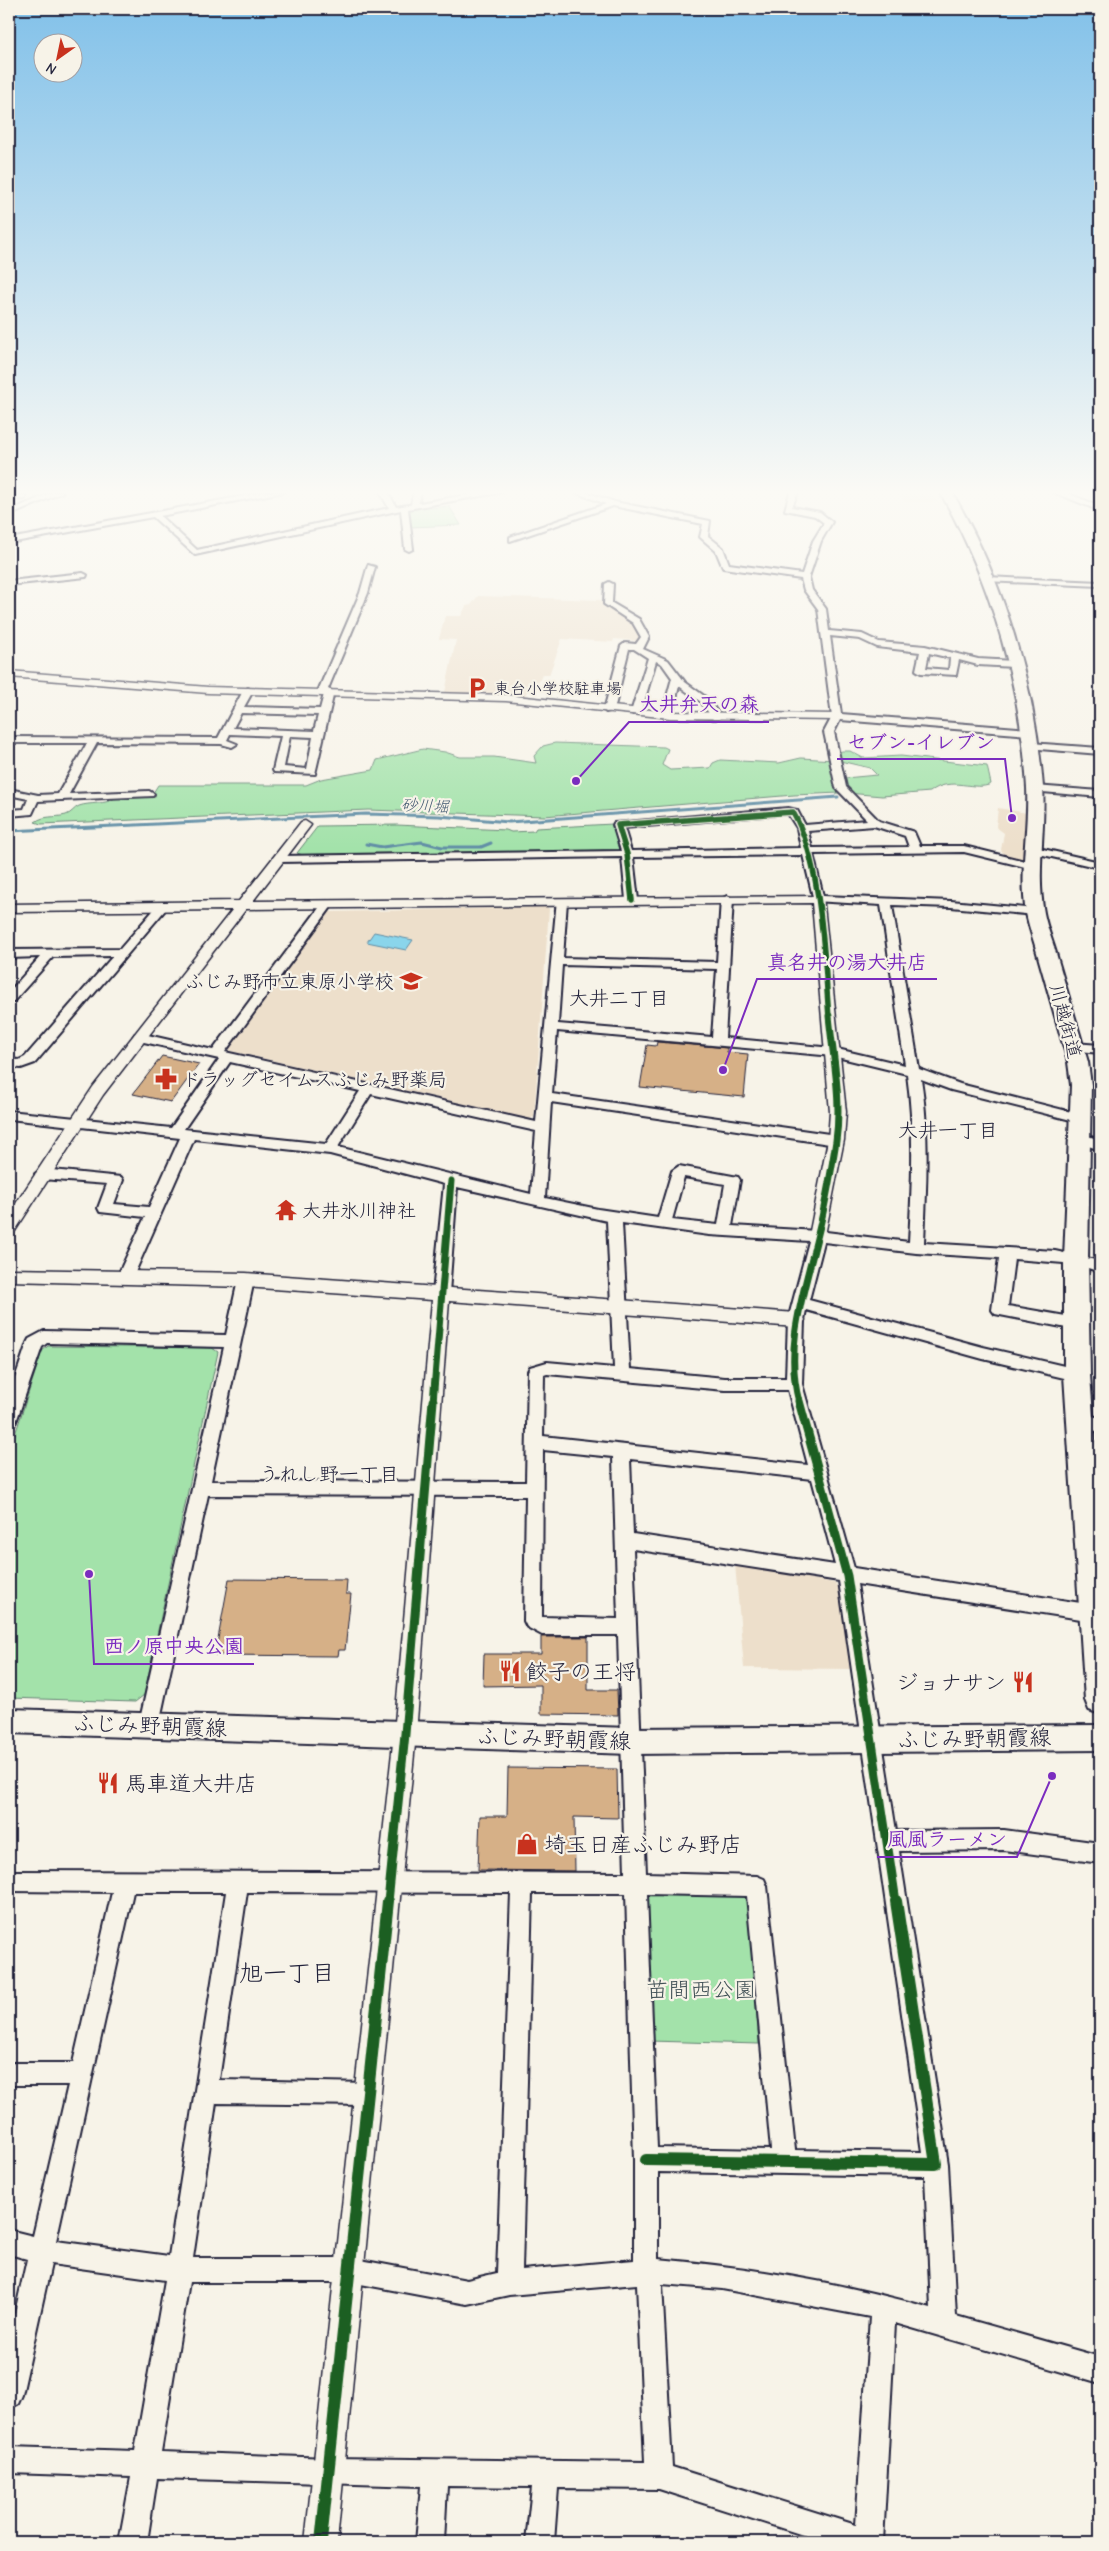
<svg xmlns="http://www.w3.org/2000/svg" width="1109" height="2551" viewBox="0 0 1109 2551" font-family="'Comic Neue','Klee One',sans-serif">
	<rect width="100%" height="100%" fill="#f7f3e8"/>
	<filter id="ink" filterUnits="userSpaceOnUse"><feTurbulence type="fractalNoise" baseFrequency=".02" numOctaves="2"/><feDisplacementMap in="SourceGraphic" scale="10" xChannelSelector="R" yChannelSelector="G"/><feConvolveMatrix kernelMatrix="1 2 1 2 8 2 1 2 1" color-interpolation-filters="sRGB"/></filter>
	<g filter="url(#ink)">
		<g fill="#eddfcb">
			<polygon points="900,494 931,495 937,502 904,502"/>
			<polygon points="478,596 601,600 607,608 633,622 642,638 641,641 614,639 613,642 562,639 549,675 542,675 536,688 529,688 524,697 445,692 456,640 439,639 445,616 461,616 466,606 471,605"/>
			<polygon points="998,808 1027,813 1025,859 1015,862 1008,859 1001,850 1004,833 996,827"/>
			<polygon points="547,907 549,909 534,1117 530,1119 230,1051 230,1047 326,915 330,912"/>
			<polygon points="735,1564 834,1583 841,1589 854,1669 744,1668"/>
		</g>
		<g fill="#a3e2aa" stroke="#628272">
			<polygon points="428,503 431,508 449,506 461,525 410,527 407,508"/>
			<path d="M555,743L664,747L668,749L662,765L670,770L710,768L713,763L720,760L779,763L801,758L834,760L839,793L794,795L544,816L368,810L41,824L35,822C44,815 55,818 66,815C72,813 74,808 79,806C90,802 106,805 115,798L151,796L158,785H306L321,779L373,770L377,760L423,749L445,752L460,757H494L536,763L534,756L543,746Z"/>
			<path d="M842,751H850L863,758L901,756L987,766L991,784C975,792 951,775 930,792L882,796L847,793L845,778L877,775L870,768L840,761L837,753Z"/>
			<polygon points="613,824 620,850 303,855 297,853 318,826 397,825 506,830 511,832 534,831 536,828"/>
			<polygon points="48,1346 212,1348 218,1352 144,1695 135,1702 9,1698 9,1453 42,1351"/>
			<polygon points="649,1895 742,1895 748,1900 759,2044 649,2041 644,1900"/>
		</g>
		<polygon fill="#8ad5eb" stroke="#608da5" points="374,932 413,940 406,950 367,942"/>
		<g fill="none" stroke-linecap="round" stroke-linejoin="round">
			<g stroke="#608da5" stroke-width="3">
				<polyline points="9,831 366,814 439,816 509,822 838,797"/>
				<polyline points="366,844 382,847 422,842 442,847 481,847 491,843"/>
			</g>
		</g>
		<g fill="#d6b087" stroke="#22223b">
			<polygon points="657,1042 727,1048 727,1052 748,1054 744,1097 640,1087 647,1045 656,1046"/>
			<polygon points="162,1056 199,1064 171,1102 133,1094"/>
			<polygon points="229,1579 347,1580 346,1594 351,1594 345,1650 339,1650 338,1656 215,1655"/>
			<polygon points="541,1637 588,1637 588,1690 617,1690 618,1715 541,1714 541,1685 483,1686 484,1654 541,1654"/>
			<polygon points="508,1768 617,1769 618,1818 574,1817 575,1871 478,1870 480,1816 507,1816"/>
		</g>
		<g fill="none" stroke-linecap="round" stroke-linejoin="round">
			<g stroke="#22223b" stroke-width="4">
				<g id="minor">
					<polygon points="53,492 63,492 9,516 9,511"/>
					<polygon points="266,492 283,492 160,516 197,550 389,508 380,492 388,492 396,507 484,492 503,492 408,509 413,549 409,551 405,549 401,510 195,555 153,517 9,543 9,539"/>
					<path d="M574,492H585L615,502L710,521L708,536L723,548L729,564L802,574L813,541L824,523L815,516L785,510L790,492H798L792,507L820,512L832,522L821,541L809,577L812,590L826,609L829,631L862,634L879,642L925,646L978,659L1014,661L1019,664L1014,667L978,665L959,660L956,675L921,673L916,670L920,652L877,647L860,639L830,636L841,714L1029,729L1034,732L1029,735L840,720L834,732L846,787L879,821L914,832L920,846H964L1037,864V868L1033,869L964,852L813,854L823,896L951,901L1035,909L1041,912L1035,915L951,907L892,905L919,1069L960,1084L1079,1114L1086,1118L1079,1122L951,1090L921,1079C930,1134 926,1188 924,1243L1055,1251L1100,1261V1272L1076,1264L1014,1259L1008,1306L1077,1318L1082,1320L1085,1324L1082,1328L1077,1330L995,1314L992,1310L999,1258L916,1253L824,1242L809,1300L983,1347L1077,1369L1083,1371L1085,1375L1083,1379L1077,1381L983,1359L806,1310L804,1320L802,1384L854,1568L1100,1606V1622L857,1584L896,1831L1004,1830L1100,1843V1863L1004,1850L899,1851L948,2164L956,2316L1100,2357V2383L895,2323L883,2542H825L659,2489L558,2488L554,2542H526L532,2487L447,2486L444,2542H416L421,2486L157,2478L147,2542H119L131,2477L9,2473V2447L135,2451L165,2280L51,2264L22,2395L18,2404L9,2408V2340L27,2259L9,2254V2230L33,2236L68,2085H9V2063H73L112,1892L9,1891V1871L625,1873L618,1635H542L527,1627L524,1621L526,1496L208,1495L159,1724L156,1731L149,1733L142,1731L139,1724L224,1347L47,1343L42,1347L17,1419L15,1424L9,1426V1396L27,1343L29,1339L44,1331L226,1335L238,1280L241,1276H251L254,1280L211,1481L526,1482L528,1371L530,1367L547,1362L614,1368L607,1221L457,1187L449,1293L446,1297H436L433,1293L444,1184L330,1154L194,1139L133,1277L130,1281H120L117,1277L145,1217L100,1212L98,1208L107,1184L42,1179L35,1174L42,1169L121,1177L123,1180L114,1204L149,1207L180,1138L9,1119V1111L171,1128L219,1059L135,1040L133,1037L135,1034L139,1033L213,1050L322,904L326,903L332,906L225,1052L536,1122L557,899H565L567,901L563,958L717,962L721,899L727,896L733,899L725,1038L833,1048L905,1065L881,905L814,901L803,855L633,857L638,900L632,903L626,900L622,857L279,862L274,859L279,856L621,851L613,825L614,823L788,808L797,810L805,825L867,820L836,788L824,732L832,717L818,609L804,590L801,579L723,568L716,551L700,537L703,524L613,506L510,541V537L606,504ZM929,653L950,658L949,670L926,668ZM788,814L797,828L801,848L631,851L624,828ZM874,826L905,836L909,847L812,848L808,831ZM562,965L717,969L712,1037L558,1024ZM557,1031L833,1056L907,1074C915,1131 912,1185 909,1242L818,1231L732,1226L740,1180L738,1177L679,1166L672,1171L658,1218L598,1209L545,1198L551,1102L836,1145L843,1140L836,1135L552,1094ZM230,1062L360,1091L326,1144L184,1129ZM371,1094L536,1131L531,1194L338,1147ZM684,1177L725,1184L718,1225L672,1220ZM622,1223L709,1235L809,1241L788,1320L786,1378H725L630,1369ZM547,1374L725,1390H788L808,1465L543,1436L544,1375ZM543,1450L613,1457L618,1619L542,1617ZM630,1459L812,1479L835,1565L633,1534ZM633,1549L839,1581L922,2152L795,2150L767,1886L764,1879L757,1876L646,1873ZM133,1892H226L169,2256L56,2241ZM247,1892L511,1893L497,2273L467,2280L350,2258H193L216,2103L368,2105L376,2102L379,2094L376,2086L368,2083L219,2080ZM532,1893H626L634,2160V2260L522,2270ZM647,1894L747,1896L771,2150L657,2148ZM658,2172L925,2176L931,2308C842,2283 750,2267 658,2259ZM189,2282H350L467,2304L509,2295L637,2284L645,2462L329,2458L161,2452ZM662,2284L722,2289L870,2317L856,2525L672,2467Z"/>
					<polygon points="1053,492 1064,492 1100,506 1100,511"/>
					<polygon points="22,495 25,495 25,499 9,500 9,496"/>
					<path d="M368,565L375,567L368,593L328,689L334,692L315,774L274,772L273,770L281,736L230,734L227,740L237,744L232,747L221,744L97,743L69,794L149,791L154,794L153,796L38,801L32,814L9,816V810L24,809L28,799L9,795V789L38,795L58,794L87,743H9V737L218,738L243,691L248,688L253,691L244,707L320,709L324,694L318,691L360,593ZM241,713L318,715L314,731L233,728ZM290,736L313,737L307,769L284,767Z"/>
					<polygon points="83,573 87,575 86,577 9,585 9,581"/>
					<polygon points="987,577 1100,582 1100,586 984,581 984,577"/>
					<polygon points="609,582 613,584 612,603 639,619 649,637 643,649 668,660 685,682 707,698 721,717 719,719 713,719 701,702 679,686 672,715 664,717 662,715 672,678 662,664 656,661 641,712 633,714 631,712 648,658 634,649 629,649 614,710 606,712 604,710 621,646 625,643 636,644 641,637 633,623 604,604 605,584"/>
					<polygon points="1030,743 1100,748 1100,754 1027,748 1025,746"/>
					<polygon points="1035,786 1100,791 1100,797 1031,791 1031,787"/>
					<polygon points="1034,847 1100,862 1100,868 1030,852 1030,848"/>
					<polygon points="162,904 166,905 166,909 35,1063 21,1068 9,1067 9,1059 19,1060 25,1057 113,956 53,957 13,1002 9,1003 9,992 40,957 9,958 9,950 120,949 158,905"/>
					<polygon points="1074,1043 1100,1045 1100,1053 1069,1050 1068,1047"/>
					<polygon points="1079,1133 1100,1140 1100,1150 1074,1141 1072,1138"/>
					<polygon points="1080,1413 1100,1418 1100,1432 1074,1425 1072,1420 1074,1415"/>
				</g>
			</g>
			<g stroke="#22223b" stroke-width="3">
				<g id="tertiary">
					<polygon points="413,492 421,492 418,507 411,505"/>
					<polygon points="9,671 208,687 506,695 670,712 837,714 843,717 837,720 670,718 506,701 208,693 9,677"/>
					<polygon points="305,821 311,825 253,901 823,896 846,1112 844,1140 824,1240 818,1242 812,1240 809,1236 828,1140 830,1112 812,903 246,909 103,1095 15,1231 9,1233 9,1214 93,1087 232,910 9,912 9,904 239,901 301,822"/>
					<polygon points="9,1269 246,1273 796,1313 802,1315 805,1320 802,1325 796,1327 449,1301 416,1734 337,2542 305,2542 394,1734 432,1300 246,1287 9,1281"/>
				</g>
			</g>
			<g stroke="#22223b" stroke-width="4">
				<polygon id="secondary" points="9,1709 631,1728 1100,1725 1100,1750 631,1754 9,1733"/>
			</g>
			<g stroke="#22223b" stroke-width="4">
				<path id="trunk" d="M940,492H952C1004,581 1035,685 1043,787C1046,829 1036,872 1044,913C1047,929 1054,944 1058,960C1068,994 1078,1028 1088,1062L1091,1085L1088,1259L1090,1375L1100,1510V1714L1089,1710L1085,1700L1064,1375V1259L1071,1085L1068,1062C1058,1028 1049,994 1039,960C1035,944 1029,928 1026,913C1019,872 1029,829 1027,788C1021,685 991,581 940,492Z"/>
			</g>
			<use href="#minor" fill="#f7f3e8" fill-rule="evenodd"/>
			<use href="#tertiary" fill="#f7f3e8" fill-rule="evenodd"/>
			<use href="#secondary" fill="#f7f3e8" fill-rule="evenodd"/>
			<use href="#trunk" fill="#f7f3e8" fill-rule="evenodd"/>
			<g stroke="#f7f3e8" stroke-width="8">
				<path id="cycleway-far3" d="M632,900L627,854L618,825L793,812C822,863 824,958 829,1017"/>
			</g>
			<g stroke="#f7f3e8" stroke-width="10">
				<g id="cycleway-far2">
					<polyline points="433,1402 451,1181"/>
					<path d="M799,1402C784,1347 804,1292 817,1238C825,1207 831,1173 836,1141C842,1100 833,1057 829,1016"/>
				</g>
			</g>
			<g stroke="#f7f3e8" stroke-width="12">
				<g id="cycleway-far1">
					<polyline points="799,1401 847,1576 896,1902"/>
					<polyline points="388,1902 405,1734 433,1401"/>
				</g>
			</g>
			<g stroke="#f7f3e8" stroke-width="15">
				<g id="cycleway">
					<polyline points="646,2160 936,2164 896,1901"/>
					<polyline points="321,2542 388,1901"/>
				</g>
			</g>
			<use href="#cycleway-far3" stroke="#1b5e20" stroke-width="5.5"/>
			<use href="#cycleway-far2" stroke="#1b5e20" stroke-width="7"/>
			<use href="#cycleway-far1" stroke="#1b5e20" stroke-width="9"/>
			<use href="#cycleway" stroke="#1b5e20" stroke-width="12"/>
		</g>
	</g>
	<linearGradient id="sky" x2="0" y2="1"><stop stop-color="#82c1e9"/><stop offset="0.58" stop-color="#fbfaf5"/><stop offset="1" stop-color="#fbfaf5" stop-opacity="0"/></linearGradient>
	<rect width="1109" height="849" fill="url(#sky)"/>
	<defs>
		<g id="parking-bare" transform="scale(1.725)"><path d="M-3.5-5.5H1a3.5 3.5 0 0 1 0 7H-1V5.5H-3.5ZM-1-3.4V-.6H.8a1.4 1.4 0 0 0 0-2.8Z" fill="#c8321e" stroke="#f7f3e8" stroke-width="2.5" paint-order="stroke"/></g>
		<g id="school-bare" transform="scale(1.725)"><path d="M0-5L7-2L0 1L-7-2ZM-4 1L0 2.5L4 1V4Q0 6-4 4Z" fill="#c8321e" stroke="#f7f3e8" stroke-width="2.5" paint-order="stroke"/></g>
		<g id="pharmacy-bare" transform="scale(1.725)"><path d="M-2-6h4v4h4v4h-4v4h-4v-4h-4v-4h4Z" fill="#c8321e" stroke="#f7f3e8" stroke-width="2.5" paint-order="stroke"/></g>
		<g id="temple-bare" transform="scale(1.725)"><path d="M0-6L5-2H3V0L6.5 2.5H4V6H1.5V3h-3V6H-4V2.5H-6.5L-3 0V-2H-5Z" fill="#c8321e" stroke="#f7f3e8" stroke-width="2.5" paint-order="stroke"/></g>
		<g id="restaurant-bare" transform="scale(1.725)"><path d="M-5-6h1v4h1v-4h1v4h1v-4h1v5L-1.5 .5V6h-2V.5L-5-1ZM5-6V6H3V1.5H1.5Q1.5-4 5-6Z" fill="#c8321e" stroke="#f7f3e8" stroke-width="2.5" paint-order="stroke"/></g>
		<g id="shop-bare" transform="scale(1.725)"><path d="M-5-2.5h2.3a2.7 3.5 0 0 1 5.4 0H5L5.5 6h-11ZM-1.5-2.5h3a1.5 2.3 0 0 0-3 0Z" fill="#c8321e" stroke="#f7f3e8" stroke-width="2.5" paint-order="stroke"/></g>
	</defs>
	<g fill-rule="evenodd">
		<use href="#parking-bare" x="477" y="688"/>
		<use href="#school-bare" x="411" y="981"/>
		<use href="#pharmacy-bare" x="166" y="1079"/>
		<use href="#temple-bare" x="286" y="1210"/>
		<use href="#restaurant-bare" x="510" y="1671"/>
		<use href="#restaurant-bare" x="1023" y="1682"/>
		<use href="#restaurant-bare" x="108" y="1783"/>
		<use href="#shop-bare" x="527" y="1844"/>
	</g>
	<g text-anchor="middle" stroke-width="4.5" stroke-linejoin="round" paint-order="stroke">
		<g font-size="16" fill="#22223b" stroke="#f7f3e8" text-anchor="start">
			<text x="494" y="694">東台小学校駐車場</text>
		</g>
		<g font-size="16" font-style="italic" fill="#415870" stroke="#f7f3e8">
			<text transform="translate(425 805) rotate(3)" y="6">砂川堀</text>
		</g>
		<g font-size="19" fill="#22223b" stroke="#f7f3e8" text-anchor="start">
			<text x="394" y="988" text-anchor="end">ふじみ野市立東原小学校</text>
			<text x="182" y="1086">ドラッグセイムスふじみ野薬局</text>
			<text x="302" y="1217">大井氷川神社</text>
		</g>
		<g font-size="19" fill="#22223b" stroke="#f7f3e8">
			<text transform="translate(1066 1021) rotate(75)" y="7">川越街道</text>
		</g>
		<g font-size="20" fill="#22223b" stroke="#f7f3e8">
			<text x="619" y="1005">大井二丁目</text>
			<text x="948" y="1137">大井一丁目</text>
			<text x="329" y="1481">うれし野一丁目</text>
		</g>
		<g font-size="22" fill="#22223b" stroke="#f7f3e8" text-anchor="start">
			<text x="526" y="1679">餃子の王将</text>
			<text x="1006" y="1690" text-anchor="end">ジョナサン</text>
			<text x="125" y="1791">馬車道大井店</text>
			<text x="544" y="1852">埼玉日産ふじみ野店</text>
		</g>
		<g font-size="22" fill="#22223b" stroke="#f7f3e8">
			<text transform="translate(150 1725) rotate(2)" y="8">ふじみ野朝霞線</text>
			<text transform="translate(554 1738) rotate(2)" y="8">ふじみ野朝霞線</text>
			<text transform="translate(974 1738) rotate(-1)" y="8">ふじみ野朝霞線</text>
		</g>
		<g font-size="22" fill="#425257" stroke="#f7f3e8">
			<text x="701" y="1997">苗間西公園</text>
		</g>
		<g font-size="24" fill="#22223b" stroke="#f7f3e8">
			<text x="287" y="1981">旭一丁目</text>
		</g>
	</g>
	<path fill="none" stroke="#7b2cbf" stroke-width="2" d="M576 781L629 722H769M1012 818L1005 759H837M723 1070L757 979H937M89 1574L94 1664H254M1052 1776L1017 1857H877"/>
	<g fill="#7b2cbf" stroke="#f7f3e8" stroke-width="2">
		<circle cx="576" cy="781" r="5"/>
		<circle cx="1012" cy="818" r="5"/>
		<circle cx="723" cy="1070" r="5"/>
		<circle cx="89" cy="1574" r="5"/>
		<circle cx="1052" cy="1776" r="5"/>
	</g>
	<g font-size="20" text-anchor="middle" font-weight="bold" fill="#7b2cbf" stroke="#f7f3e8" stroke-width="4.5" stroke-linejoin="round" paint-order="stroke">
		<text x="699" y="711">大井弁天の森</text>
		<text x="921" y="749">セブン-イレブン</text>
		<text x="847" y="969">真名井の湯大井店</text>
		<text x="174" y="1653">西ノ原中央公園</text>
		<text x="947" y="1846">風風ラーメン</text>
	</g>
	<rect width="1109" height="2551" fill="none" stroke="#f7f3e8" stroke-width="30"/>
	<rect x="15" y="15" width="1079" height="2521" fill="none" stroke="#22223b" stroke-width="2" filter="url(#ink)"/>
	<g transform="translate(58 58) rotate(213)"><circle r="24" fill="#f7f3e8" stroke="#a29fa3"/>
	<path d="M0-4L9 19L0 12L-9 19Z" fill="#c8321e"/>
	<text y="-8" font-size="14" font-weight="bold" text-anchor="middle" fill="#22223b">N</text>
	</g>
</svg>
